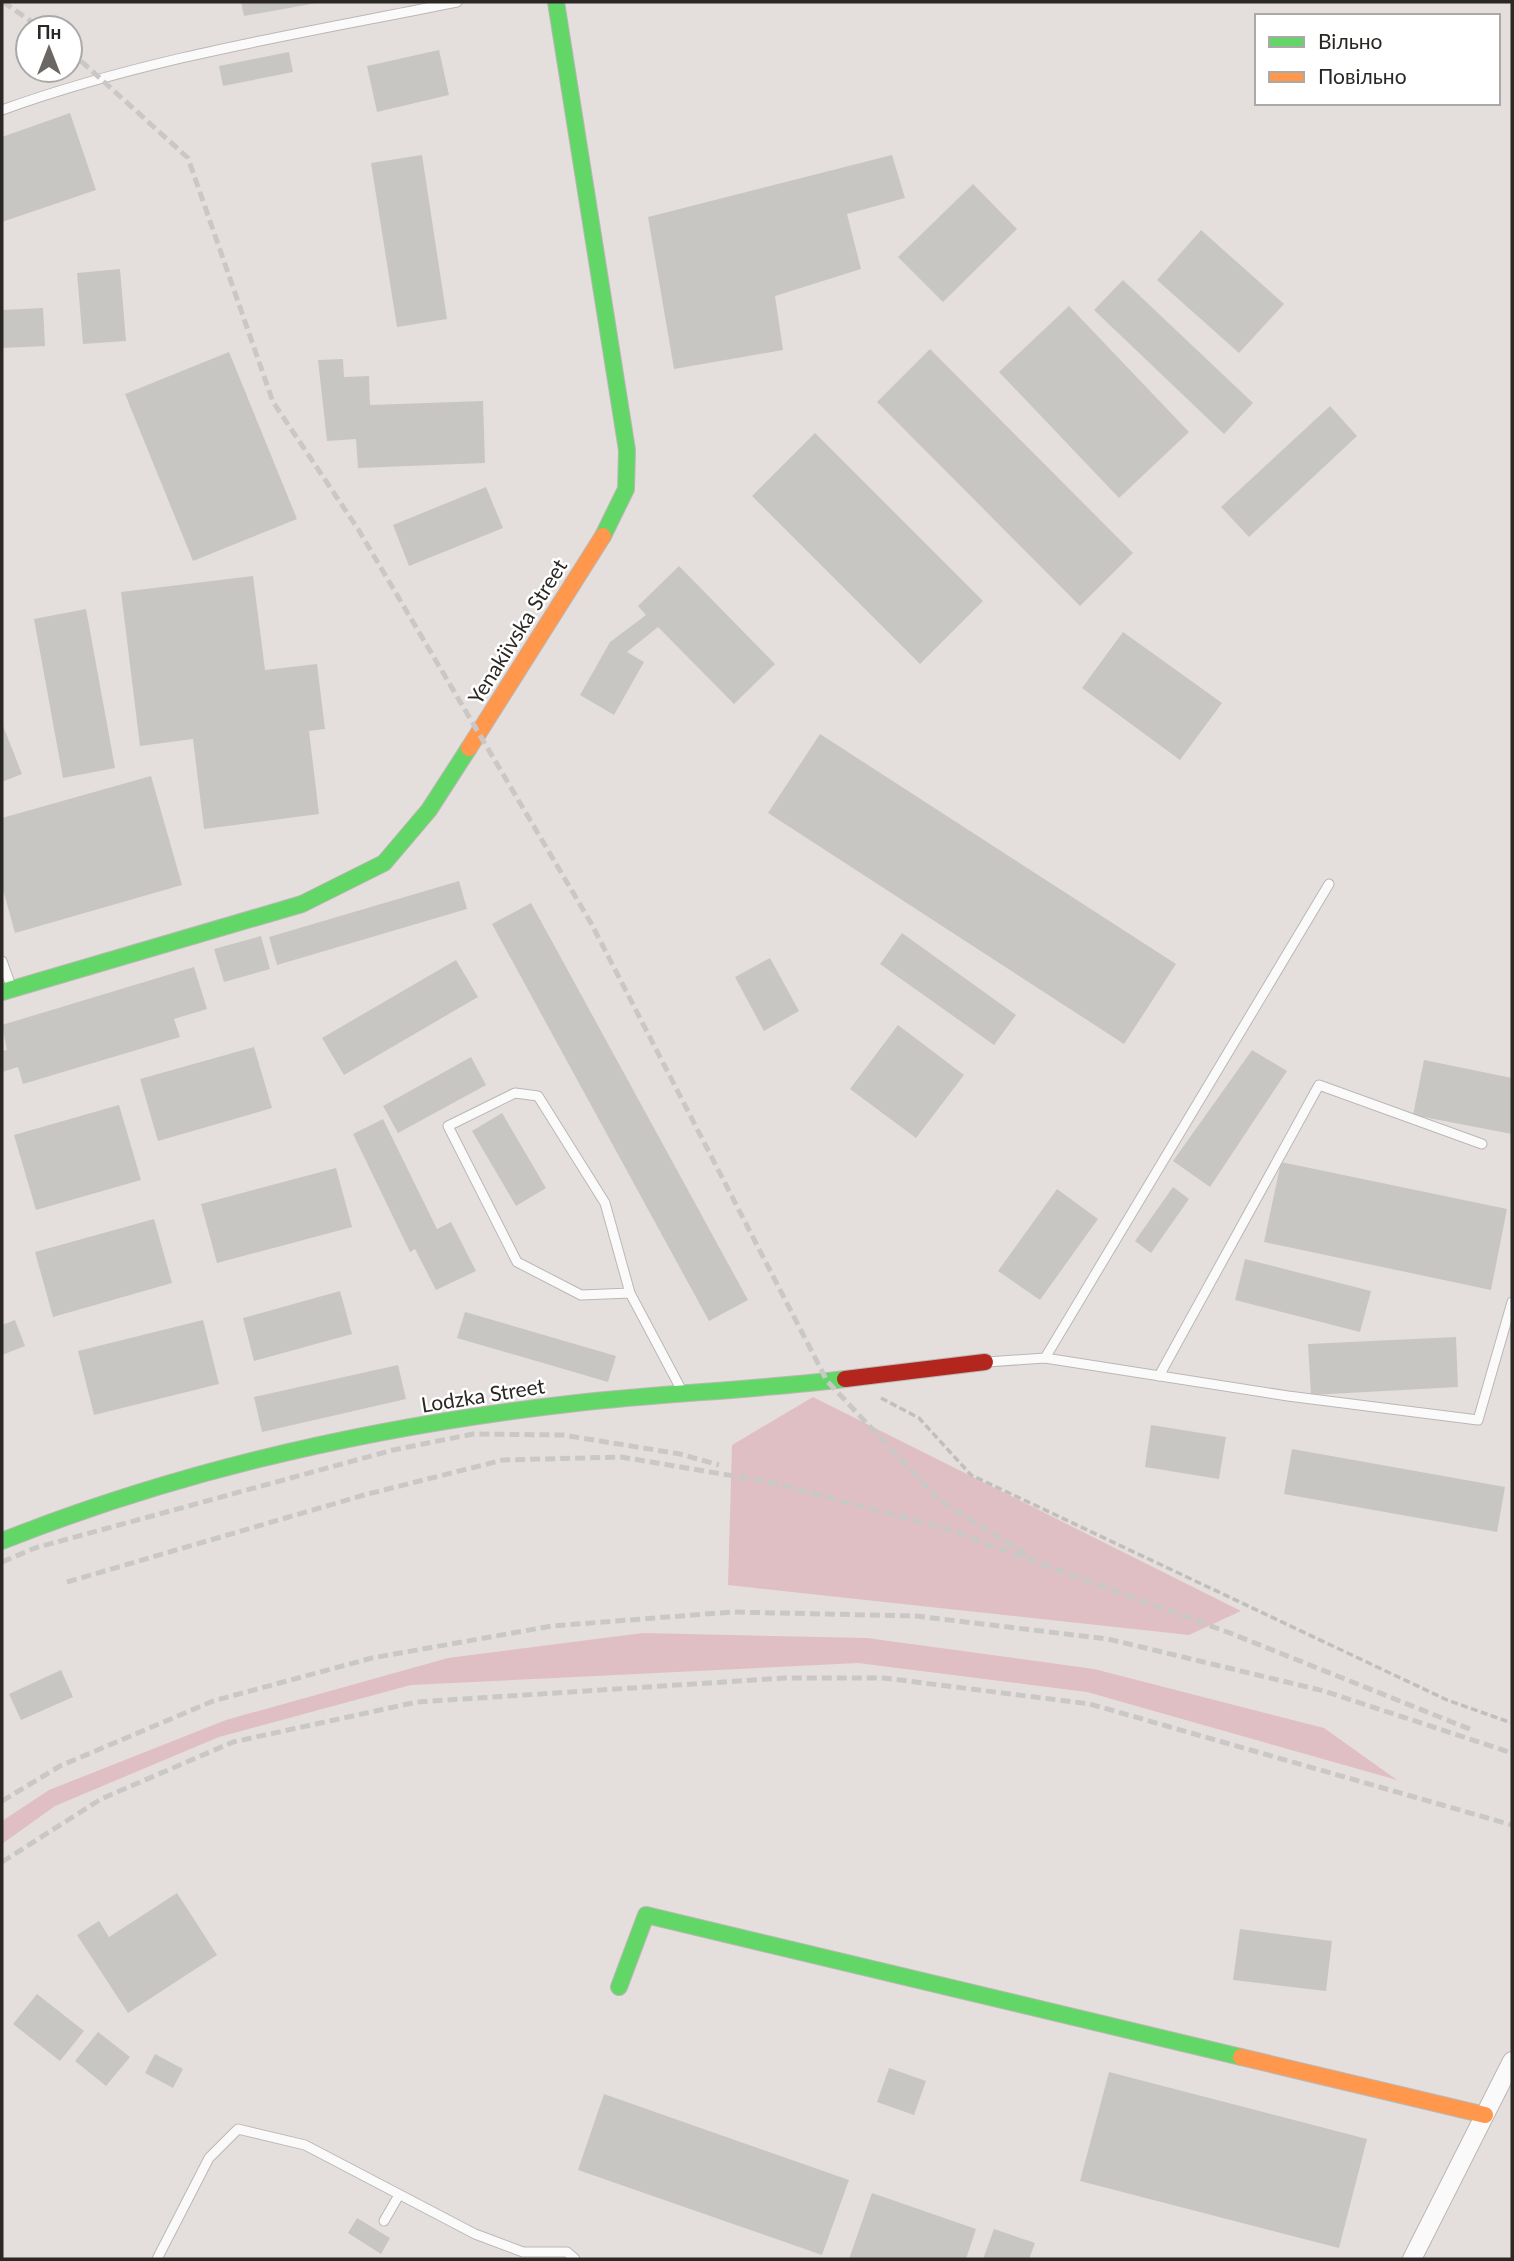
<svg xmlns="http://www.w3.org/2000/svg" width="1514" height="2261" viewBox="0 0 1514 2261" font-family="Lato,sans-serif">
	<rect width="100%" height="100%" fill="#e4dfdc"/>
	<g fill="#e0bfc4">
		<polygon points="813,1397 1241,1611 1189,1635 728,1585 732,1445"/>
		<polygon points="643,1633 867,1638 1094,1669 1324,1728 1397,1780 1087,1692 858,1663 411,1685 219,1737 55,1806 2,1844 2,1821 49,1790 226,1720 448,1658"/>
	</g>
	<g fill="#c8c6c3">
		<polygon points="241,2 317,2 317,3 244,16"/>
		<polygon points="439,50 449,95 377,112 367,66"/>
		<polygon points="289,52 293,72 223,86 219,66"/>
		<polygon points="70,113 96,190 2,222 2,137"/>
		<polygon points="422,155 447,319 397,327 371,163"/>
		<polygon points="892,155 905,198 847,214 861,269 775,296 783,350 674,369 648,217"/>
		<polygon points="973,184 1017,229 943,302 898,257"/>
		<polygon points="1201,230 1284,304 1239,353 1157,280"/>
		<polygon points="120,269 126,341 83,344 77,273"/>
		<polygon points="1123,280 1253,403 1224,434 1094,310"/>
		<polygon points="1069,306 1189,432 1119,498 999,372"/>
		<polygon points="43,308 45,346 2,348 2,310"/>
		<polygon points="930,349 1133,553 1080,606 877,402"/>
		<polygon points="229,352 297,519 193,561 125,394"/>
		<polygon points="343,359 344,377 369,376 370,405 483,401 485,463 358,468 356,439 327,441 318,360"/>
		<polygon points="1330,406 1357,436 1249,537 1221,507"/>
		<polygon points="815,433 983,601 920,664 752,496"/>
		<polygon points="486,487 503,528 409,566 393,525"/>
		<polygon points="679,566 775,664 734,704 658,627 627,652 644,662 614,715 580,695 610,642 646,615 638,606"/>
		<polygon points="253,576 265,670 317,664 325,729 309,731 319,814 204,829 193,739 140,746 121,592"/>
		<polygon points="86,609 115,768 63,778 34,619"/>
		<polygon points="1123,632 1222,703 1180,760 1082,688"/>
		<polygon points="2,723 22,774 2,782"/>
		<polygon points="820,734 1176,964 1124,1044 768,813"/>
		<polygon points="151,776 182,885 15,933 2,886 2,818"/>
		<polygon points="459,881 467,909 277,965 269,937"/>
		<polygon points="531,903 748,1300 709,1321 492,924"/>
		<polygon points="902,933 1016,1015 994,1045 880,964"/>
		<polygon points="261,936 270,969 224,982 214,949"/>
		<polygon points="770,958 799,1011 764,1031 735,977"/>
		<polygon points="456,960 478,997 344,1075 322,1038"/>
		<polygon points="194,967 207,1009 174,1019 180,1037 23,1084 18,1067 2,1072 2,1051 7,1050 2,1025"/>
		<polygon points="898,1025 964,1075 916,1138 850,1089"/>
		<polygon points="254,1047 272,1108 158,1141 140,1079"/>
		<polygon points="1252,1050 1287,1071 1210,1187 1173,1161"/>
		<polygon points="471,1057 486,1085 398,1133 383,1106"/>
		<polygon points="1424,1060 1512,1078 1512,1134 1413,1115"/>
		<polygon points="119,1105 141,1180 36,1210 14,1135"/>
		<polygon points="502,1113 546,1188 516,1206 472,1131"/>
		<polygon points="383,1119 437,1229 451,1222 476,1271 436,1290 415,1249 410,1252 353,1134"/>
		<polygon points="1281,1162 1507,1209 1491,1290 1264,1242"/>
		<polygon points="336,1168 352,1227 217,1263 201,1204"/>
		<polygon points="1173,1187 1189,1199 1151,1253 1135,1241"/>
		<polygon points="1057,1189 1098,1219 1040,1300 998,1271"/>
		<polygon points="154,1219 172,1283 53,1317 35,1252"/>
		<polygon points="1245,1259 1371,1291 1360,1332 1235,1300"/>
		<polygon points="340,1291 352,1334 254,1361 243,1318"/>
		<polygon points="465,1312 616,1356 608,1382 457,1338"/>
		<polygon points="15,1320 25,1346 2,1355 2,1325"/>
		<polygon points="203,1320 219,1384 94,1415 78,1351"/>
		<polygon points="1456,1337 1458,1387 1311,1395 1308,1344"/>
		<polygon points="398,1365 406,1399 262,1432 254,1397"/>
		<polygon points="1151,1425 1226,1437 1219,1479 1145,1467"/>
		<polygon points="1292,1449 1505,1487 1497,1532 1284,1494"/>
		<polygon points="61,1670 73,1697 21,1720 9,1694"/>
		<polygon points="177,1893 217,1955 128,2013 77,1935 99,1921 109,1937"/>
		<polygon points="1240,1929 1332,1941 1326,1991 1233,1980"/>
		<polygon points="37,1994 84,2031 60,2061 13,2024"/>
		<polygon points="98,2032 130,2057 106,2086 75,2061"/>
		<polygon points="155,2054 183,2069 173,2088 145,2073"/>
		<polygon points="889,2068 926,2081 914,2115 877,2102"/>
		<polygon points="1109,2072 1367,2139 1339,2248 1080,2181"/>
		<polygon points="604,2094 849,2180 822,2255 578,2170"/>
		<polygon points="872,2193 976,2229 966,2259 849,2259"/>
		<polygon points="357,2218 390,2238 381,2254 348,2233"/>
		<polygon points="994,2229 1035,2243 1029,2259 983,2259"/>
	</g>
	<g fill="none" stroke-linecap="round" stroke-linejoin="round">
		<g stroke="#bbb7b5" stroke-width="11">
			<g id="lane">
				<path d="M2,110C149,57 304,33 457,2"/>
				<polyline points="2,961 11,986"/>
				<polyline points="630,1293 605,1203 538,1096 515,1093 448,1126 517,1262 581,1295 630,1293 682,1391"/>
				<polyline points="1045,1358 1288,1396 1478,1420 1512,1302"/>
				<polyline points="987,1362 1045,1358 1329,884"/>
				<polyline points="1159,1376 1319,1085 1482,1144"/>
				<polyline points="384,2221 399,2195"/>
				<polyline points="157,2259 209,2158 238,2129 305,2145 475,2234 523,2252 567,2252 575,2259"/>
			</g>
		</g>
		<g stroke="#bbb7b5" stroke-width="20">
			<polyline id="street" points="1412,2259 1512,2061"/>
		</g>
		<g stroke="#bbb7b5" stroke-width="18">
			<g id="fast">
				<polyline points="556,2 627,450 626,489 603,536"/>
				<polyline points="2,992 302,904 384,863 429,810 469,748"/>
				<path d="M2,1541C186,1468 380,1425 577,1403C666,1393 756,1390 845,1379"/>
				<polyline points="619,1987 646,1915 1241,2057"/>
			</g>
		</g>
		<g stroke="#bbb7b5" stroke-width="18">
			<g id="slow">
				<polyline points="469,748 603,536"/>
				<polyline points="1241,2057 1485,2115"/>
			</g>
		</g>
		<g stroke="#bbb7b5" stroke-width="18">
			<polyline id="jam" points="845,1379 985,1362"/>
		</g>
		<polyline stroke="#c1bfbe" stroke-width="3.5" stroke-dasharray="7 3.5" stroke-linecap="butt" points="881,1398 919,1418 971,1475 1447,1700 1512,1723"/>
		<use href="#lane" stroke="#fbfafa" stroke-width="9"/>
		<use href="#street" stroke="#fbfafa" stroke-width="18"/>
		<use href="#fast" stroke="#63d668" stroke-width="16"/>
		<use href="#slow" stroke="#ff974d" stroke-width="16"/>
		<use href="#jam" stroke="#b3261e" stroke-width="16"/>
		<g stroke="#cac8c7" stroke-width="5" stroke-dasharray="10 5" stroke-linecap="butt">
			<polyline points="3,2 41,28"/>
			<polyline points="70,51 188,158 273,402 358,529 591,923 827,1381 939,1500 1034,1559"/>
			<polyline points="2,1562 35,1548 393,1450 473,1434 563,1435 680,1454 719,1465"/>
			<polyline points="67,1582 364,1495 503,1460 621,1457 770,1482 944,1528 1230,1633 1472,1730"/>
			<polyline points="2,1801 60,1766 213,1701 372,1658 552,1626 732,1612 916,1616 1108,1639 1324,1691 1512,1753"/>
			<polyline points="2,1862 101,1799 233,1742 417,1702 785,1678 884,1678 1090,1704 1512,1825"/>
		</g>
	</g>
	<g text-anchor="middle" stroke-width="5" stroke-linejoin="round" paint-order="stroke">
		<g font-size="21" fill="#2a2724" stroke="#fff">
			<text transform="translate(518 632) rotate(-58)" y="7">Yenakiivska Street</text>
			<text transform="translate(483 1396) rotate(-9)" y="7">Lodzka Street</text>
		</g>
	</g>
	<rect width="1514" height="2261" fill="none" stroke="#2a2724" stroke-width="7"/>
	<rect x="1255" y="14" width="245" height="91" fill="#ffffff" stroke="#aaa9a7" stroke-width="2"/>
	<rect x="1269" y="37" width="35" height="10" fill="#63d668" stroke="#aaa9a7" stroke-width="2"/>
	<text x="1318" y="49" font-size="21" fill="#2a2724">Вільно</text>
	<rect x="1269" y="72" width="35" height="10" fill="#ff974d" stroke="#aaa9a7" stroke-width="2"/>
	<text x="1318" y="84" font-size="21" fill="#2a2724">Повільно</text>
	<g transform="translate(49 49)"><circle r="33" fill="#ffffff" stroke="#aaa9a7" stroke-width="2"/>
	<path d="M0-5L12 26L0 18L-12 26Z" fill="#6b6764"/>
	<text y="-10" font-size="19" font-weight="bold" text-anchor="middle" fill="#2a2724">Пн</text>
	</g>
</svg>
